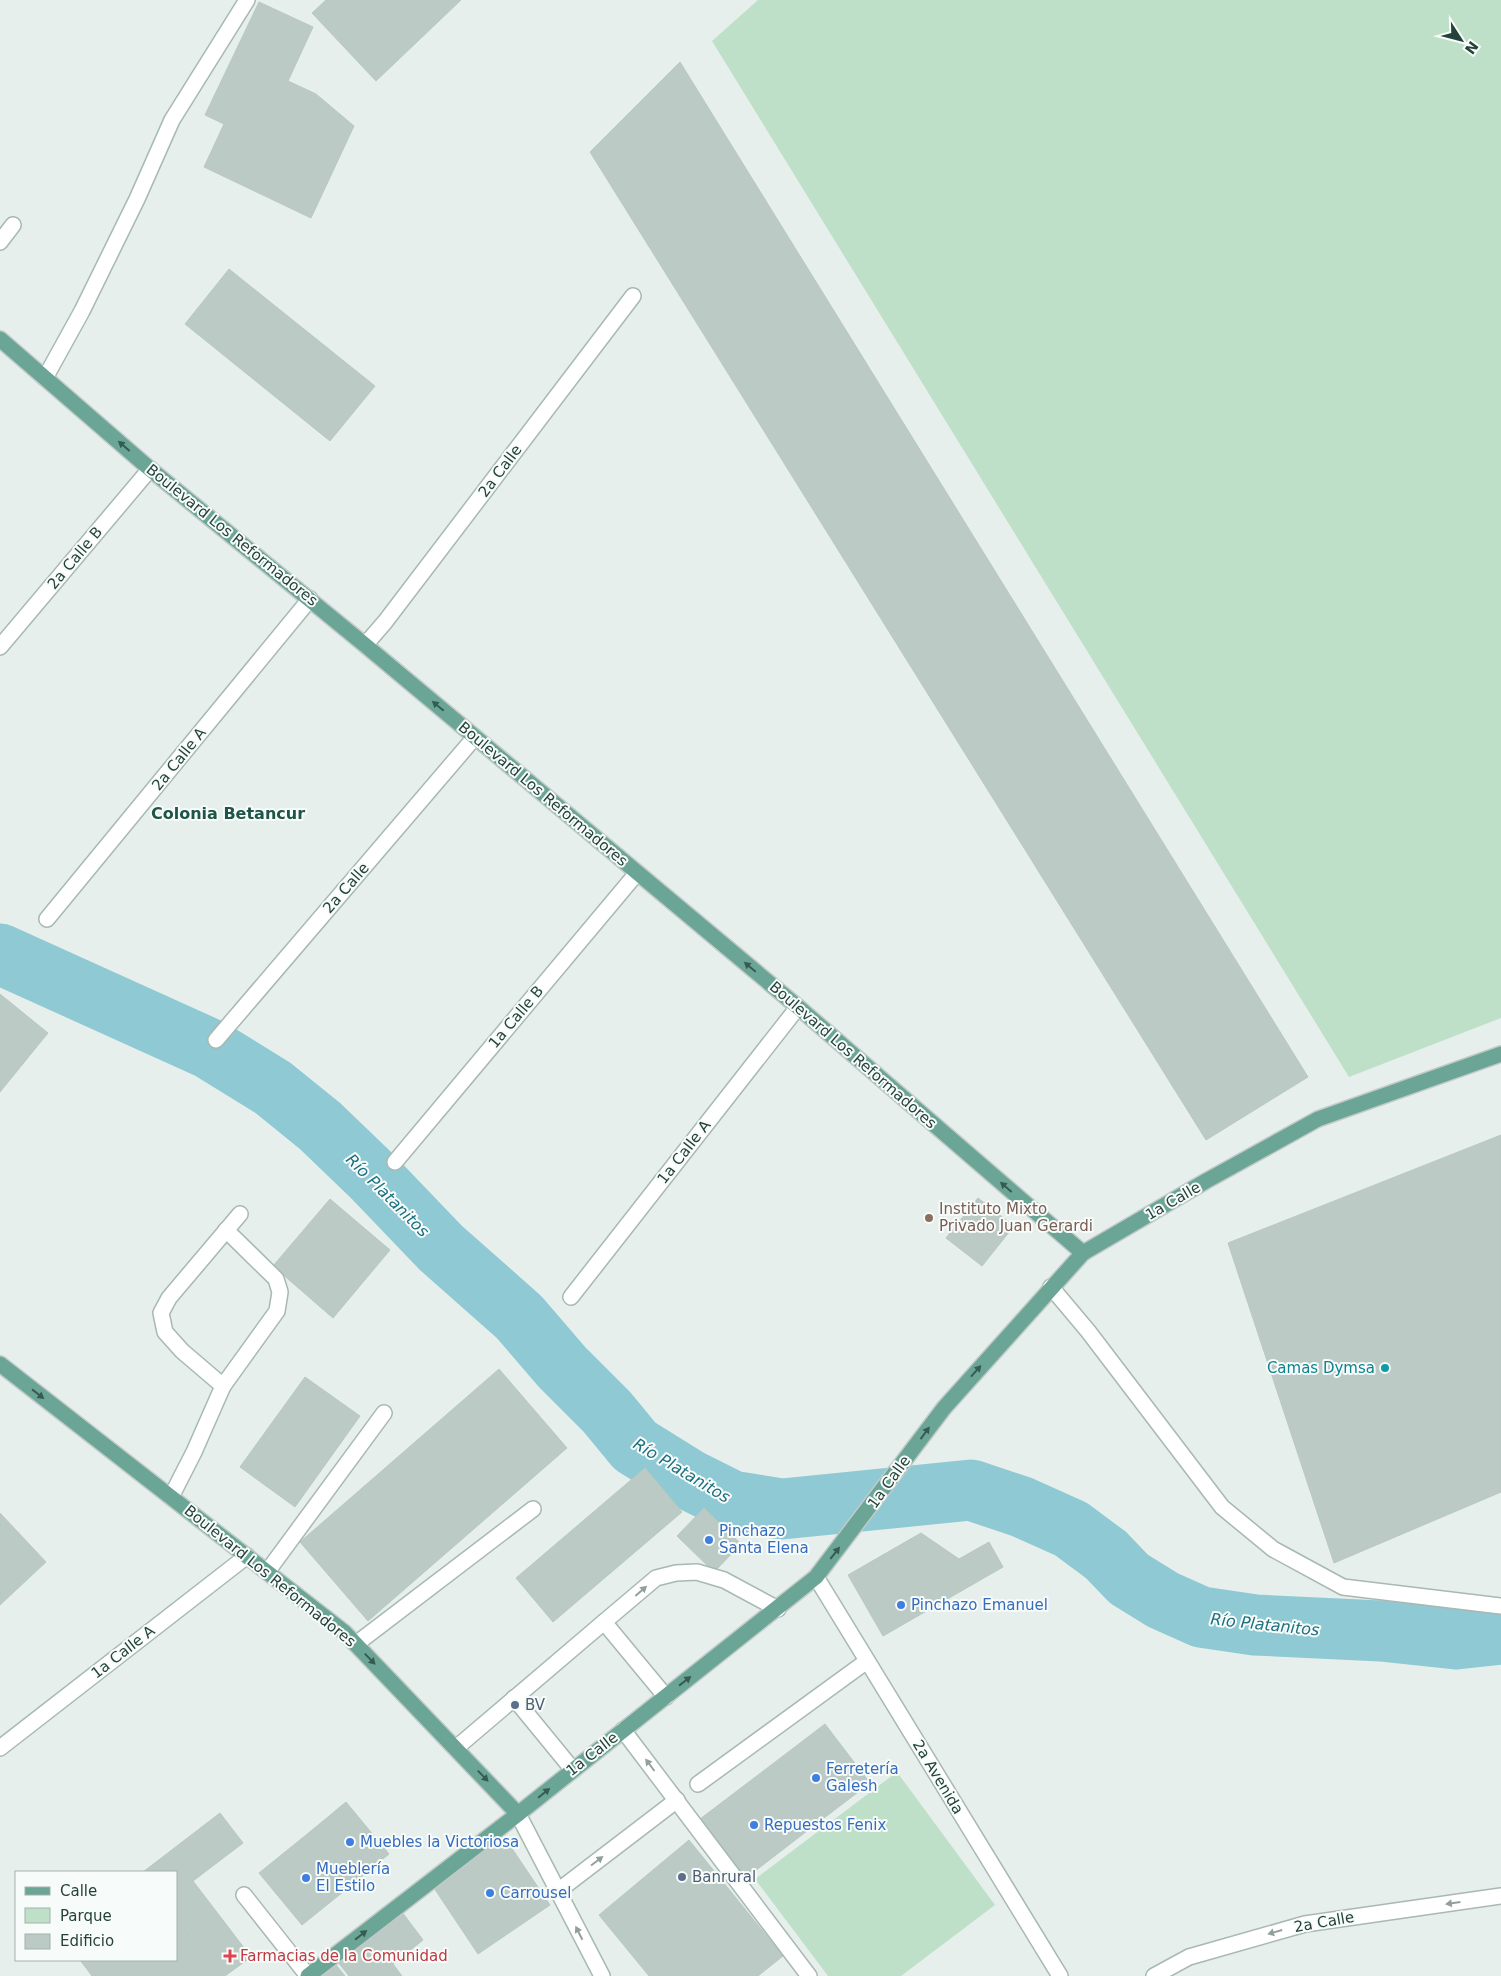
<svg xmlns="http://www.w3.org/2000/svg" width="1501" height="1976" viewBox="0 0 1501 1976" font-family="'DejaVu Sans',sans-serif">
	<rect width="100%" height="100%" fill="#e6efeb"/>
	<g fill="#bfe0c8">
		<polygon points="758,0 1501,0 1501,1018 1349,1077 712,41"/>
		<polygon points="897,1772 995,1905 901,1976 828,1976 755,1879"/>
	</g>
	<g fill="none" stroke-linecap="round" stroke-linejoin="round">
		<polyline stroke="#8ec9d4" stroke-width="61" points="0,954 210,1049 273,1088 320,1126 371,1175 441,1248 519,1317 562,1367 607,1412 635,1446 688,1479 732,1501 782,1509 971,1490 1022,1507 1071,1529 1106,1555 1129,1579 1163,1600 1201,1617 1255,1625 1381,1631 1456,1639 1501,1634"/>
	</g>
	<g fill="#bbcac4" stroke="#b8c9c2">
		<polygon points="326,0 461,0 376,81 312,13"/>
		<polygon points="259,2 313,27 288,81 316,94 354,126 311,218 204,167 224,124 205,115"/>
		<polygon points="680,62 1308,1077 1206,1140 590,152"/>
		<polygon points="229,269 375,386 330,441 185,324"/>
		<polygon points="0,994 48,1033 0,1092"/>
		<polygon points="1501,1135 1501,1492 1334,1563 1228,1243"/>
		<polygon points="978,1198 1014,1226 982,1266 946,1238"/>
		<polygon points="330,1199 390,1250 333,1318 273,1266"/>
		<polygon points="499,1369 567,1448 368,1621 300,1542"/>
		<polygon points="305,1377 360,1416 295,1507 240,1467"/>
		<polygon points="645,1468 682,1512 553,1622 516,1578"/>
		<polygon points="704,1508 741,1544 714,1572 677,1536"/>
		<polygon points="0,1513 46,1562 0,1605"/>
		<polygon points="921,1533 959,1559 989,1542 1003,1567 883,1636 848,1575"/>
		<polygon points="825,1724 870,1783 807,1831 762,1772"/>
		<polygon points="762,1772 807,1831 746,1878 700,1819"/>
		<polygon points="346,1802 389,1854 354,1883 311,1831"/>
		<polygon points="220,1813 243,1843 193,1881 251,1957 225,1976 220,1976 176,1918 176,1872 143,1872"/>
		<polygon points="311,1831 354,1883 302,1925 259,1873"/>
		<polygon points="689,1840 783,1956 758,1976 649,1976 599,1915"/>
		<polygon points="486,1844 511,1847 550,1905 478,1954 430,1882"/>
		<polygon points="402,1912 423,1940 393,1964 372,1936"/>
		<polygon points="176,1918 220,1976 92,1976 80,1960 176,1960"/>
		<polygon points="372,1936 402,1976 349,1976 338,1962"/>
		<polygon points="336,1965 345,1976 321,1976"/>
	</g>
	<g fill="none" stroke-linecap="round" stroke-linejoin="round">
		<g stroke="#a8b8b2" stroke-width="18">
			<g id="minor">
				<polyline points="0,242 13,225"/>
				<polyline points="45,378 82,311 137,199 172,120 247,0"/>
				<polyline points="365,645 385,622 633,296"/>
				<polyline points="0,647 150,469"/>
				<polyline points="47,919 310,599"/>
				<polyline points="216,1040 475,737"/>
				<polyline points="395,1162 637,873"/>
				<polyline points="1051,1287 1088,1331 1222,1507 1273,1549 1343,1587 1501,1606"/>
				<polyline points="571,1297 798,1007"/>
				<polyline points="223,1386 277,1311 280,1292 276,1279 226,1230"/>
				<polyline points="171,1497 194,1452 223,1386 182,1351 165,1332 161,1313 169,1298 240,1214"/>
				<polyline points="267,1572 384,1413"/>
				<polyline points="816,1577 1060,1976"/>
				<polyline points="604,1622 656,1578 676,1573 697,1572 724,1580 778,1609"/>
				<polyline points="356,1644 533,1509"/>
				<polyline points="514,1698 573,1770"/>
				<polyline points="623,1730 809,1976"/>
				<polyline points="0,1748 247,1556"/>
				<polyline points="456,1748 604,1622 666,1697"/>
				<polyline points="698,1784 867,1661"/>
				<polyline points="518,1814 602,1976"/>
				<polyline points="558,1891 677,1800"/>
				<polyline points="244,1895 308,1976"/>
				<polyline points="1154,1976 1189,1957 1305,1924 1501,1896"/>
			</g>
		</g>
		<g stroke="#c2cac8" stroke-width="18">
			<g id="major">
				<polyline points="0,339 150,469 365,645 798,1007 1083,1253"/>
				<polyline points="0,1364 344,1632 518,1814"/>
				<polyline points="308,1976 518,1814 816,1577 944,1408 1083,1253 1206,1181 1318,1119 1501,1054"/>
			</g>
		</g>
		<use href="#minor" stroke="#fff" stroke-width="15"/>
		<use href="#major" stroke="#6aa596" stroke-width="15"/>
	</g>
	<defs><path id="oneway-solid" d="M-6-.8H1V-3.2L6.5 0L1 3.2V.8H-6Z" transform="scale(1.25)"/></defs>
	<g fill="#365b51">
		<use href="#oneway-solid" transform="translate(124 446) rotate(-139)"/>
		<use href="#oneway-solid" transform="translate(438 706) rotate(-140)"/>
		<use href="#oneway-solid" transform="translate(750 967) rotate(-140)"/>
		<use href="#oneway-solid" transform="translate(1006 1187) rotate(-139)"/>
		<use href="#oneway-solid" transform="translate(976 1371) rotate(-48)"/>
		<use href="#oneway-solid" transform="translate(38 1394) rotate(38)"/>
		<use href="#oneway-solid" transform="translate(925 1433) rotate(-54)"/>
		<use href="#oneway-solid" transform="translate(835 1553) rotate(-52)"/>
		<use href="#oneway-solid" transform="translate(370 1659) rotate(46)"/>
		<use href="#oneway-solid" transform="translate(685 1681) rotate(-38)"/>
		<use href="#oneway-solid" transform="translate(483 1776) rotate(46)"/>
		<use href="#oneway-solid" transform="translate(544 1793) rotate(-39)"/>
		<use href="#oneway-solid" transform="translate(361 1935) rotate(-38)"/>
	</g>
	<g fill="#92a09c">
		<use href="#oneway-solid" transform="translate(641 1591) rotate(-41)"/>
		<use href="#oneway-solid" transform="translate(650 1765) rotate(-127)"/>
		<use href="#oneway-solid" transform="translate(597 1861) rotate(-37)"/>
		<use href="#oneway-solid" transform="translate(1453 1903) rotate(172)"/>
		<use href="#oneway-solid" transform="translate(1275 1932) rotate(164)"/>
		<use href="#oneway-solid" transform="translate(579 1933) rotate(-117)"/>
	</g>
	<circle fill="#8d6e63" stroke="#f7fbf9" stroke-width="2" cx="929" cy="1218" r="5"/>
	<circle fill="#0f9aa8" stroke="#f7fbf9" stroke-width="2" cx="1385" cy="1368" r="5"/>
	<g fill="#3f7fe0" stroke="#f7fbf9" stroke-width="2">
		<circle cx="709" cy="1540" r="5"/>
		<circle cx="901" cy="1605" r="5"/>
		<circle cx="816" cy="1778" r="5"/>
		<circle cx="754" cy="1825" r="5"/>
		<circle cx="350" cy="1842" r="5"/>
		<circle cx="306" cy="1878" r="5"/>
		<circle cx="490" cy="1893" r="5"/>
	</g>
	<g fill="#5c6f8a" stroke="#f7fbf9" stroke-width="2">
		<circle cx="515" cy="1705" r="5"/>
		<circle cx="682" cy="1877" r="5"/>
	</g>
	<path fill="#e0444e" stroke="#f7fbf9" stroke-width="2" d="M227.5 1948.5h5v5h5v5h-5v5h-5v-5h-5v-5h5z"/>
	<g text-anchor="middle" stroke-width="4" stroke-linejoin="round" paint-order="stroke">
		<g font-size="15" fill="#24423a" stroke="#f7fbf9">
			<text transform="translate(500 471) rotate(-53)" y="5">2a Calle</text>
			<text transform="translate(232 535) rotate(39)" y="5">Boulevard Los Reformadores</text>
			<text transform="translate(75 558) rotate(-50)" y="5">2a Calle B</text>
			<text transform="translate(179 759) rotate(-51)" y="5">2a Calle A</text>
			<text transform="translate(543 794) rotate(40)" y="5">Boulevard Los Reformadores</text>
			<text transform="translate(346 888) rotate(-49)" y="5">2a Calle</text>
			<text transform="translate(516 1017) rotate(-50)" y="5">1a Calle B</text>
			<text transform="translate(853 1055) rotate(41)" y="5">Boulevard Los Reformadores</text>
			<text transform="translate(684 1152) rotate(-52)" y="5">1a Calle A</text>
			<text transform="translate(1173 1201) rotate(-30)" y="5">1a Calle</text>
			<text transform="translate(889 1482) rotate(-54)" y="5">1a Calle</text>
			<text transform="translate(270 1576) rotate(39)" y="5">Boulevard Los Reformadores</text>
			<text transform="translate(123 1652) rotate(-38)" y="5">1a Calle A</text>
			<text transform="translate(592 1754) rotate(-38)" y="5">1a Calle</text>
			<text transform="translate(938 1777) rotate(59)" y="5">2a Avenida</text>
			<text transform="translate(1324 1922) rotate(-10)" y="5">2a Calle</text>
		</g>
		<g font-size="15" fill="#785e54" stroke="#f7fbf9" text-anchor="start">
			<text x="939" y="1214">Instituto Mixto<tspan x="939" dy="17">Privado Juan Gerardi</tspan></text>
		</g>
		<g font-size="15" fill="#0d838f" stroke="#f7fbf9" text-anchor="end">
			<text x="1375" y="1373">Camas Dymsa</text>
		</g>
		<g font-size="15" fill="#366cbe" stroke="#f7fbf9" text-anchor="start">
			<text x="719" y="1536">Pinchazo<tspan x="719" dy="17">Santa Elena</tspan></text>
			<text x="911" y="1610">Pinchazo Emanuel</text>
			<text x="826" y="1774">Ferretería<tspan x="826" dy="17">Galesh</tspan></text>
			<text x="764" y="1830">Repuestos Fenix</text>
			<text x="360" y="1847">Muebles la Victoriosa</text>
			<text x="316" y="1874">Mueblería<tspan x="316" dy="17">El Estilo</tspan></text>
			<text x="500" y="1898">Carrousel</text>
		</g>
		<g font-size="15" fill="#4e5e75" stroke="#f7fbf9" text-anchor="start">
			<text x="525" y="1710">BV</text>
			<text x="692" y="1882">Banrural</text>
		</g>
		<g font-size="15" fill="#be3a42" stroke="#f7fbf9" text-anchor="start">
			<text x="240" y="1961">Farmacias de la Comunidad</text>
		</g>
		<g font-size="16" font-weight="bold" fill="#1f5548" stroke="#f7fbf9">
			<text x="228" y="819">Colonia Betancur</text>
		</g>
		<g font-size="16" font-style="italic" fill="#1c6f80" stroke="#f7fbf9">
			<text transform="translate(388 1195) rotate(45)" y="6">Río Platanitos</text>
			<text transform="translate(682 1470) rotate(31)" y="6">Río Platanitos</text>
			<text transform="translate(1265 1624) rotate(6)" y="6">Río Platanitos</text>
		</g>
	</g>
	<rect x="15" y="1871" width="162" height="90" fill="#f7fbf9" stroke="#a3b1ad"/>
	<rect x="25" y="1887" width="25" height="8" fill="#6aa596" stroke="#a3b1ad"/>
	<text x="60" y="1896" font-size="15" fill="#24423a">Calle</text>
	<rect x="25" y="1908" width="25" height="15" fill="#bfe0c8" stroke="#a3b1ad"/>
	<text x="60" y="1921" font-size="15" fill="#24423a">Parque</text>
	<rect x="25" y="1934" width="25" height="15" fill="#bbcac4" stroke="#a3b1ad"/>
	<text x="60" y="1946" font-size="15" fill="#24423a">Edificio</text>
	<g transform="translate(1461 40) rotate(126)" stroke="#f7fbf9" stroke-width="4" paint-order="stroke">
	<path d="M0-4L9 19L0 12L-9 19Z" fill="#24423a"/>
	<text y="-8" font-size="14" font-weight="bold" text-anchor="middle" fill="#24423a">N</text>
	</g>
</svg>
